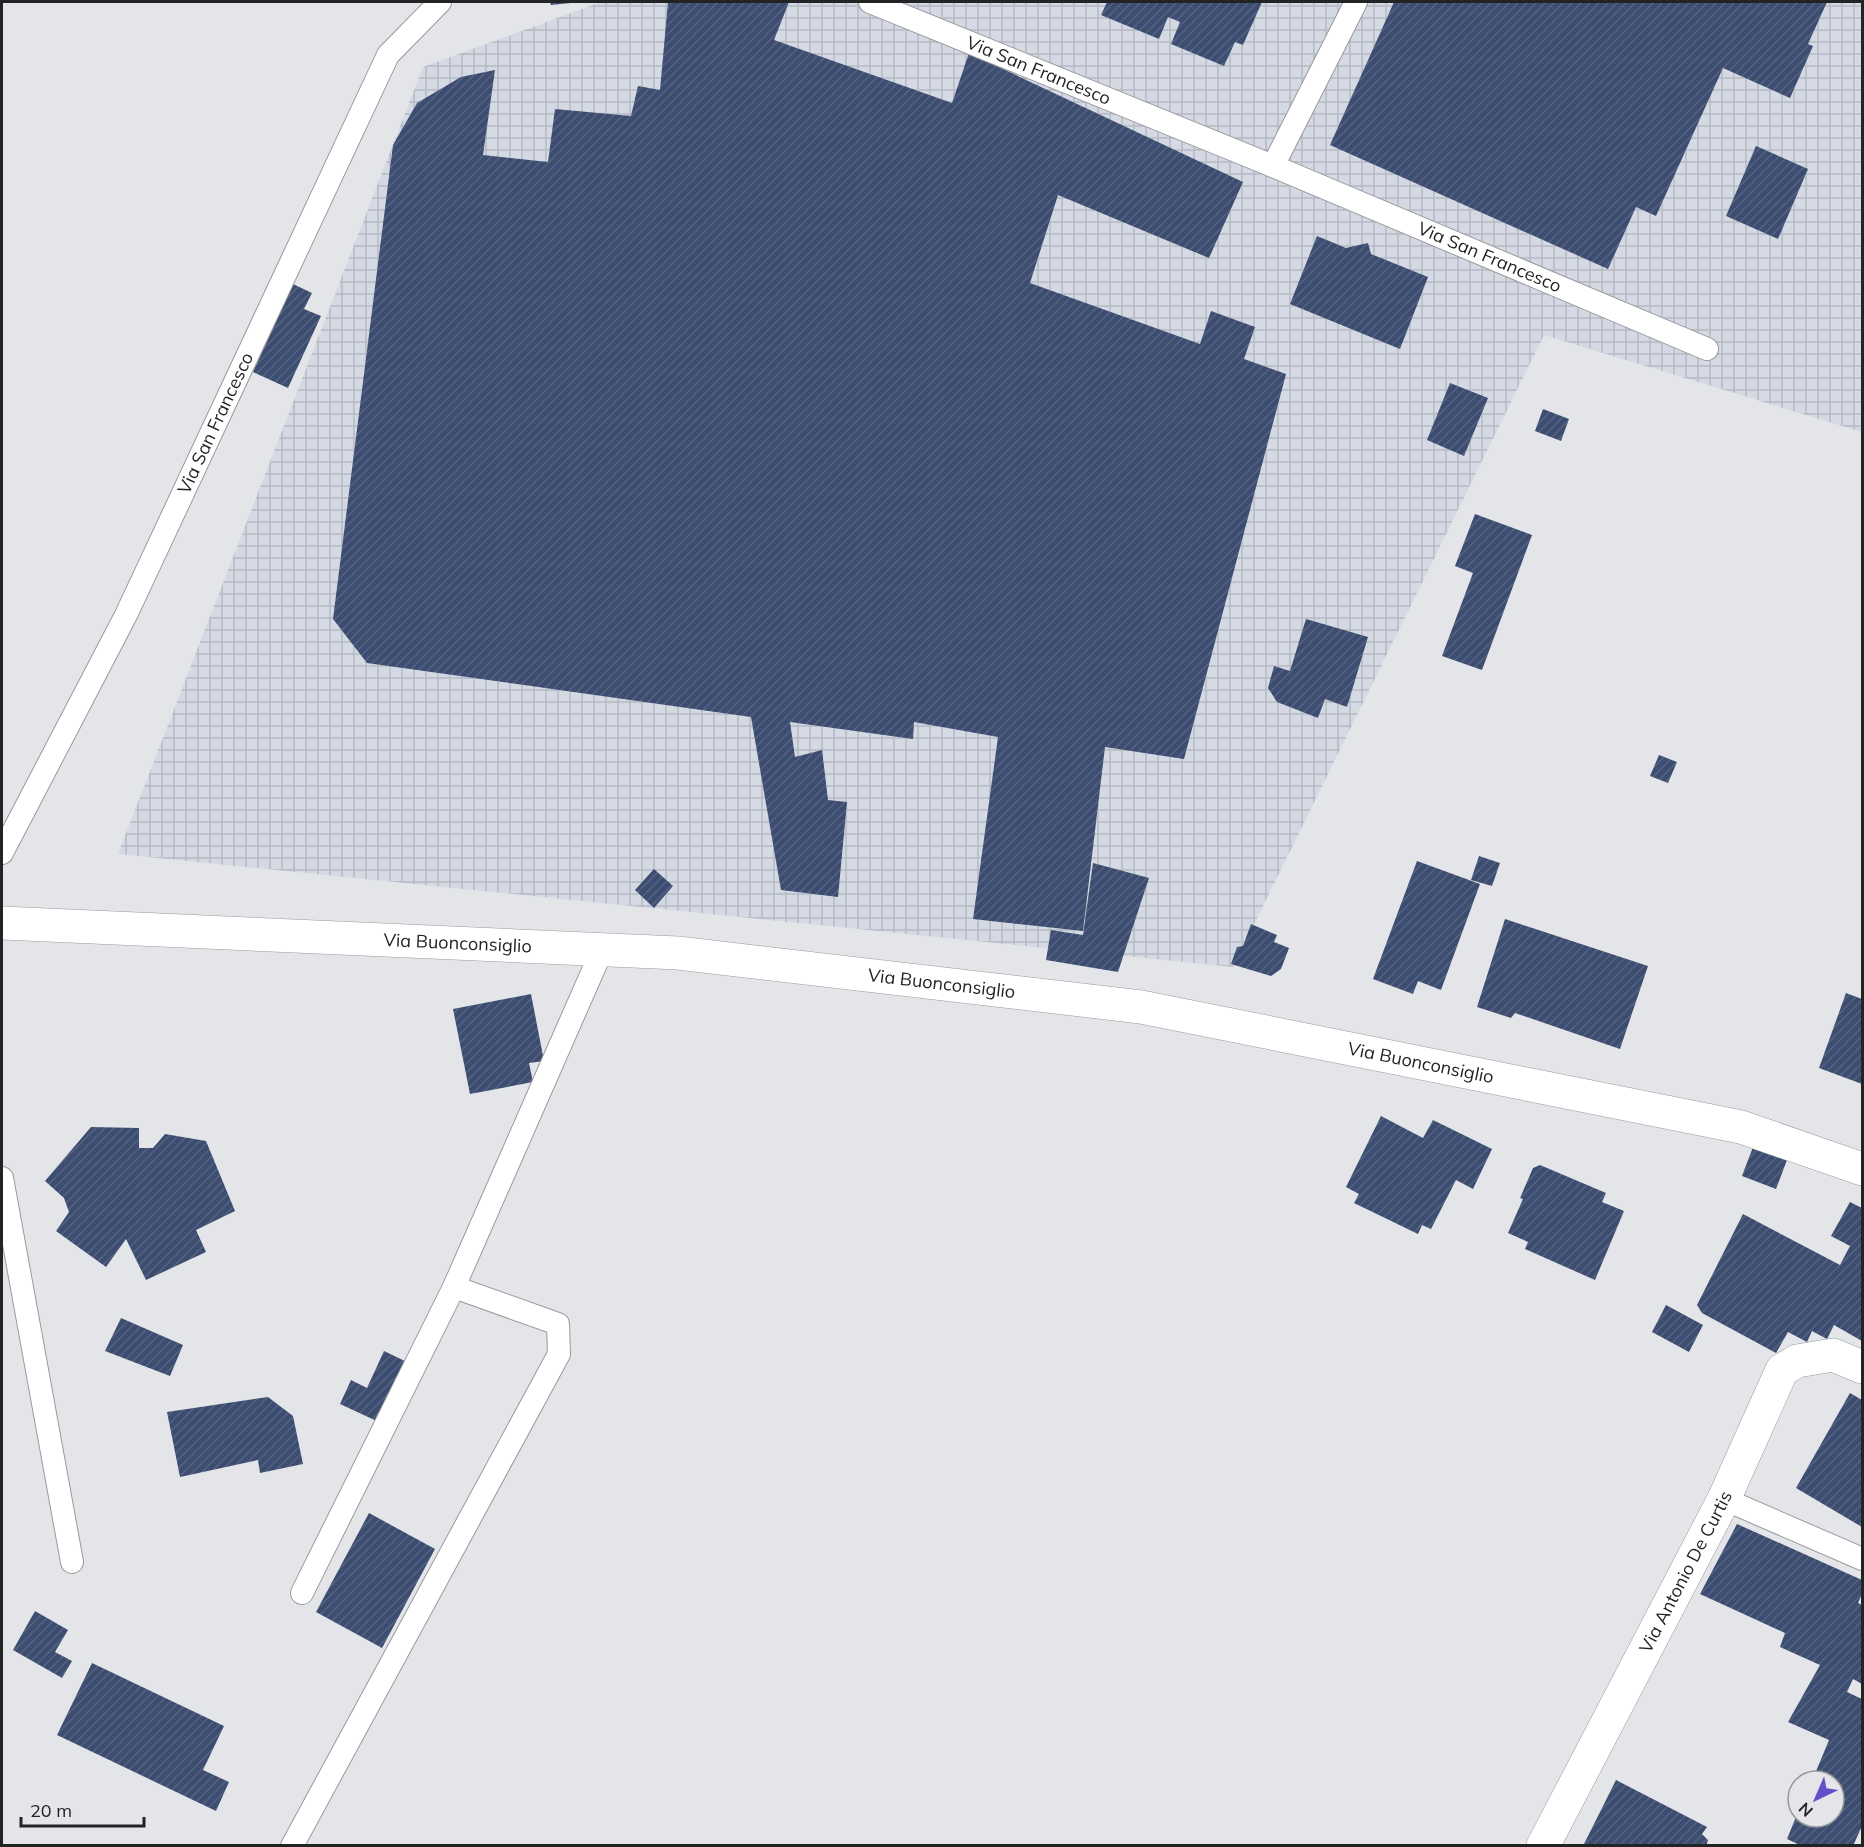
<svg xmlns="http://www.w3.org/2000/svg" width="1864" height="1847" viewBox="0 0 1864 1847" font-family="Mulish,sans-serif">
	<defs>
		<pattern id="industrial-grid" width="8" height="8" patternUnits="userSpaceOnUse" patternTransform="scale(1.5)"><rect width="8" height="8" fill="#d4d9e3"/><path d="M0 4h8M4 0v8" fill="none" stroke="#b6bac3"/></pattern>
		<pattern id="building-hatch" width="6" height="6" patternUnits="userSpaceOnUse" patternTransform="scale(1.5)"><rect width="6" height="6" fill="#3c4d71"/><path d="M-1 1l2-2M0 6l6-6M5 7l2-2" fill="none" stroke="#566380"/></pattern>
	</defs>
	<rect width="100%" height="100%" fill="#e3e5e9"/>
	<polygon fill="url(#industrial-grid)" points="601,2 1862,2 1862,432 1544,335 1233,967 118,854 423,67"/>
	<g fill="url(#building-hatch)">
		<polygon points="550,2 571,2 571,3 551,5"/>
		<polygon points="668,2 789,2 774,40 952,103 969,53 1243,182 1209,258 1058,195 1030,283 1200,344 1211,311 1255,327 1244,359 1286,374 1184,759 1105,747 1083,931 973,919 998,737 914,722 913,739 790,722 795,757 822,750 828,800 847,802 838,897 781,890 751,717 367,663 333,619 393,145 417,103 461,77 495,70 483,155 548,162 555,109 631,116 638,86 660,90"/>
		<polygon points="1107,2 1262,2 1243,45 1235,42 1224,66 1171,44 1180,22 1168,17 1159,39 1101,15"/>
		<polygon points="1394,2 1827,2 1808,44 1813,46 1790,98 1723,68 1656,216 1636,207 1608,269 1330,145"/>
		<polygon points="1756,146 1808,169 1778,239 1726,216"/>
		<polygon points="1317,236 1346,248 1368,243 1371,254 1428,277 1400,349 1290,304"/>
		<polygon points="293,284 312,293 304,309 321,316 288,388 253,372"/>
		<polygon points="1450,383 1488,398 1464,456 1427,440"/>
		<polygon points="1543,409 1569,419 1561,441 1535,431"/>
		<polygon points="1475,514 1532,535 1482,670 1442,656 1473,573 1455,566"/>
		<polygon points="1306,619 1368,637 1347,707 1325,699 1318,718 1277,702 1268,688 1274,666 1290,671"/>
		<polygon points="1659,755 1677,762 1668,783 1650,776"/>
		<polygon points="1479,856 1500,863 1492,886 1471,880"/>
		<polygon points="1417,861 1480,884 1441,990 1418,981 1413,994 1373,979"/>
		<polygon points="1093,863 1149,878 1118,972 1046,960 1051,930 1083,935"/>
		<polygon points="654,869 673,886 654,908 635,890"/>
		<polygon points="1505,919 1648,966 1620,1049 1515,1013 1511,1018 1477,1007"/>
		<polygon points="1251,924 1277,935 1274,942 1289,948 1281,969 1271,976 1231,964 1237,947 1243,946"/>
		<polygon points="1846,993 1862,999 1862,1084 1819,1068"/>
		<polygon points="531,994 544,1061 529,1063 533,1082 470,1094 453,1009"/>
		<polygon points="1381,1116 1423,1138 1433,1120 1492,1149 1473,1189 1456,1180 1431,1229 1422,1225 1418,1234 1354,1203 1359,1194 1346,1187"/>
		<polygon points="91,1127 139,1128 139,1148 153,1148 165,1134 206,1141 235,1211 196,1230 206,1252 146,1280 126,1239 106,1267 56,1231 69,1212 64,1198 45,1181"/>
		<polygon points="1753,1147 1787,1160 1776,1189 1742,1176"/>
		<polygon points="1540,1165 1606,1193 1602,1202 1624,1211 1595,1280 1525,1249 1528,1242 1508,1233 1523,1199 1520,1198 1533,1168"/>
		<polygon points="1850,1202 1862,1208 1862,1341 1834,1325 1827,1339 1812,1331 1807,1342 1788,1332 1776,1353 1702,1313 1697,1305 1743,1214 1840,1265 1850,1246 1831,1236"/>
		<polygon points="1666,1305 1703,1325 1689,1352 1652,1332"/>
		<polygon points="121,1318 183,1345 170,1376 105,1351"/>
		<polygon points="384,1351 409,1363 381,1423 340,1404 351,1380 367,1388"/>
		<polygon points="1850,1393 1862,1400 1862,1527 1796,1488"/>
		<polygon points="268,1397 293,1416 303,1464 260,1473 258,1460 180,1477 167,1412"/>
		<polygon points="369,1513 435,1549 382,1648 316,1612"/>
		<polygon points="1737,1524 1862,1580 1862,1594 1858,1603 1862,1605 1862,1684 1853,1679 1847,1692 1862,1699 1862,1826 1853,1846 1802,1846 1787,1839 1798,1812 1798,1817 1834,1817 1834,1781 1812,1781 1829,1740 1788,1722 1820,1665 1780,1647 1785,1633 1700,1594"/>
		<polygon points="35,1611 68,1630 55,1652 72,1661 62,1678 13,1650"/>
		<polygon points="92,1663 224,1726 203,1770 229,1782 216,1811 57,1735"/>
		<polygon points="1616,1780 1707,1827 1702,1834 1708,1840 1706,1846 1583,1846"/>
	</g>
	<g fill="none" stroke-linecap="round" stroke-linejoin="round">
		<g stroke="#989a9d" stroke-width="24">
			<g id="lane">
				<path id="s1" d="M870,2L1273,166L1707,349"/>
				<polyline points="1273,166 1356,2"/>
				<path id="s2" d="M2,853L126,615L388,55L440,2"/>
				<polyline points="2,1178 72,1562"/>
				<polyline points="1724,1499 1862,1559"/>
				<polyline points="302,1593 454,1287 602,950"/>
				<polyline points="292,1846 559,1354 558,1324 454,1287"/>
			</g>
		</g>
		<g stroke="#989a9d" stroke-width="34">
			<g id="street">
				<path id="s3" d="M2,923L678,953L1141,1007L1741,1127L1862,1169"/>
				<path id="s4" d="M1543,1846L1724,1499L1782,1370L1797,1361L1833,1355L1862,1367"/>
			</g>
		</g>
		<use href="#lane" stroke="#fff" stroke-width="22"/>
		<use href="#street" stroke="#fff" stroke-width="33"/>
	</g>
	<g text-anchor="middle" stroke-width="6" stroke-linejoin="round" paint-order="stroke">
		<g font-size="18" fill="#222324" stroke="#e3e5e9">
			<text dy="6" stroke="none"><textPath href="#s1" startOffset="182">Via San Francesco</textPath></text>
			<text dy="6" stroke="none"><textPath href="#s1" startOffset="670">Via San Francesco</textPath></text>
			<text dy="6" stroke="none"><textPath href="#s2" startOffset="480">Via San Francesco</textPath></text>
			<text dy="6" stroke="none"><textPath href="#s3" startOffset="456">Via Buonconsiglio</textPath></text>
			<text dy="6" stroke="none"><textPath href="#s3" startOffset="942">Via Buonconsiglio</textPath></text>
			<text dy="6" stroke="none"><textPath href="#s3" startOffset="1428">Via Buonconsiglio</textPath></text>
			<text dy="6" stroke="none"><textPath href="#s4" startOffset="309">Via Antonio De Curtis</textPath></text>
		</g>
	</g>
	<rect width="1864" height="1847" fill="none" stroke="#222324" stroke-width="6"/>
	<g transform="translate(1816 1799) rotate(224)"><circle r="28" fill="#e3e5e9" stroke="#96979a" stroke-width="1.5"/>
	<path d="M0-4.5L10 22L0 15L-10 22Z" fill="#654fc8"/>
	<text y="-9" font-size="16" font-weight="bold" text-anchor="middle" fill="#222324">N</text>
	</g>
	<path d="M21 1817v9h123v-9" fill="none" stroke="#222324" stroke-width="3"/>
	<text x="30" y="1817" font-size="18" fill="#222324" stroke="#e3e5e9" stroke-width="4.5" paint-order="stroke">20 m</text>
</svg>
